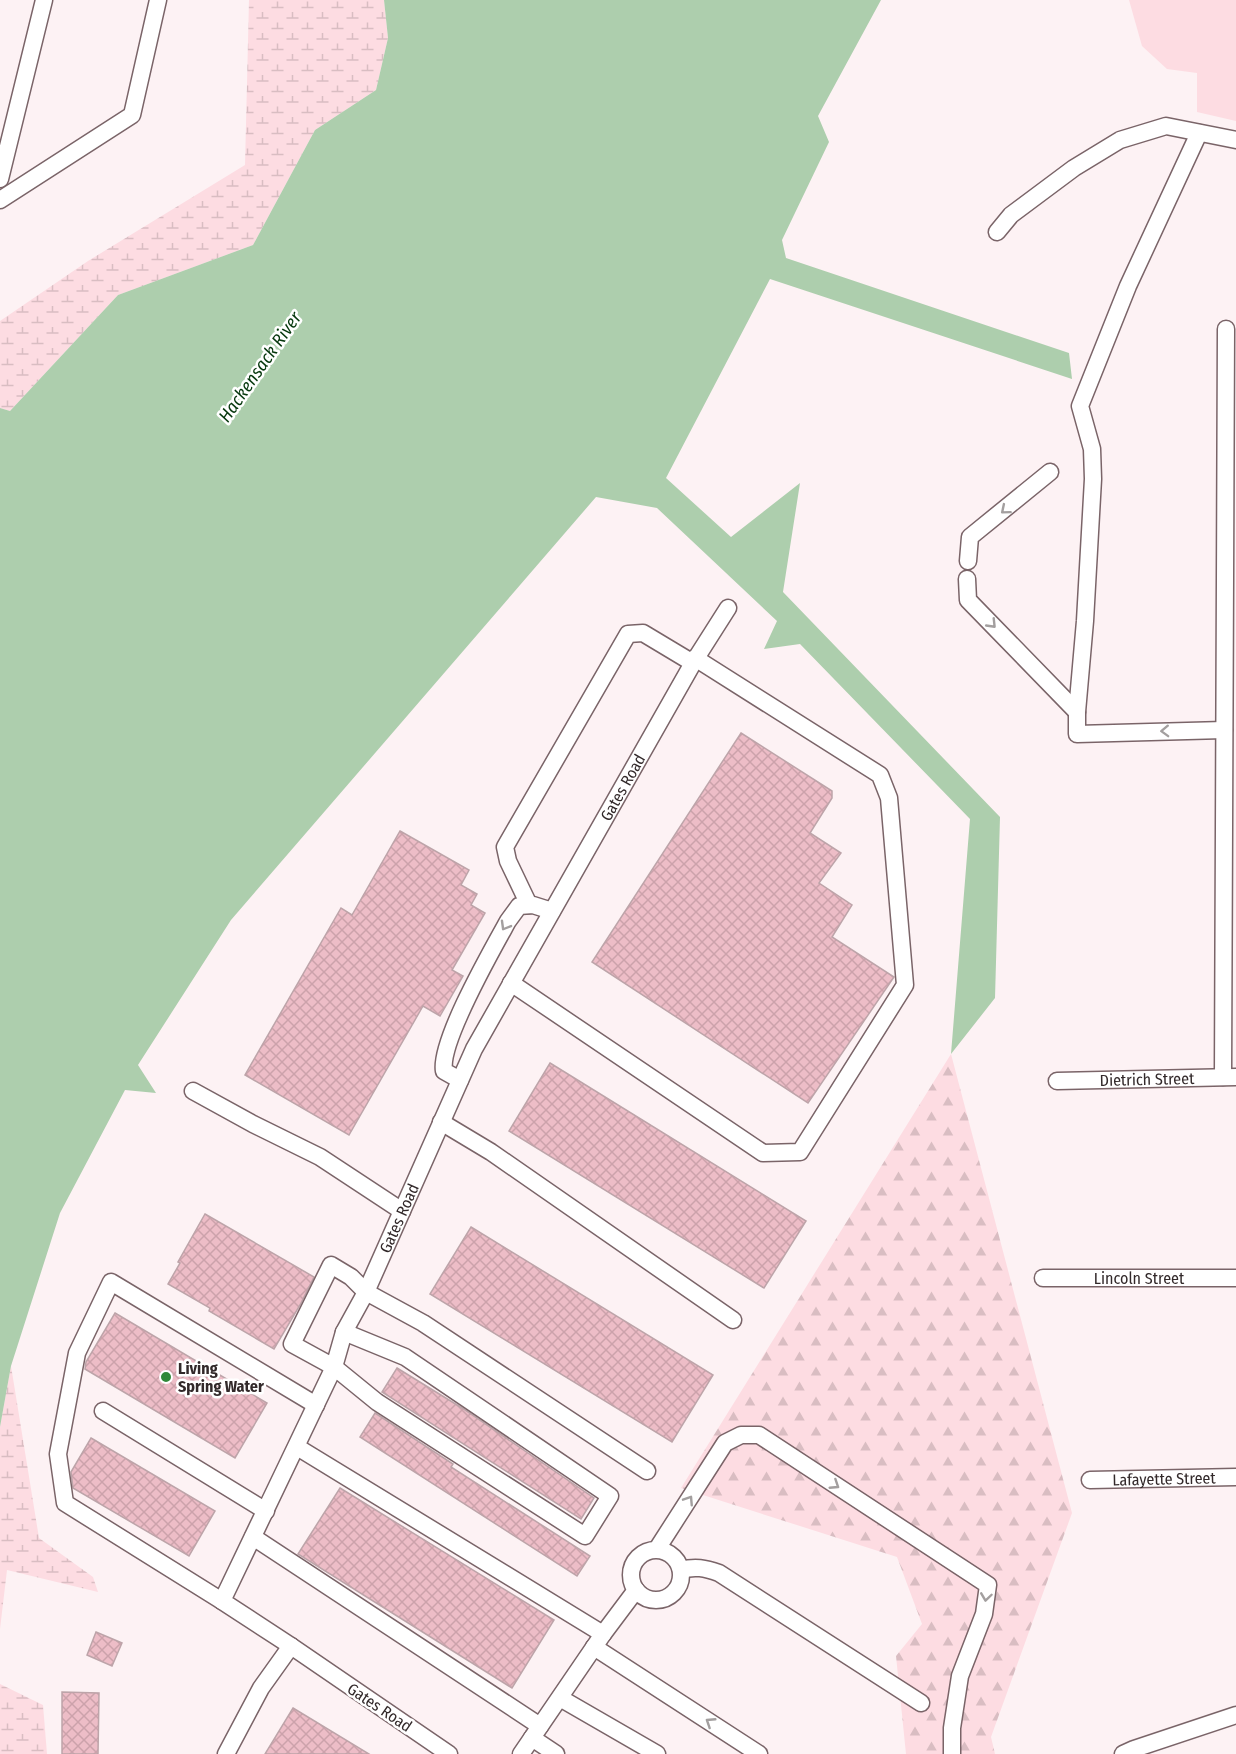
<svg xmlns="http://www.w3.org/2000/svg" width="1236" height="1754" viewBox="0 0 1236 1754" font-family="'Fira Sans Condensed',sans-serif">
	<defs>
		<pattern id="forest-firs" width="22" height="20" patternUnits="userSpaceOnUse" patternTransform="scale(1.5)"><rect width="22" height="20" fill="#fddce2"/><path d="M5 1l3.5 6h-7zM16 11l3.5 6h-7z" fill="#d9bdc2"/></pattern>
		<pattern id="wetland-marsh" width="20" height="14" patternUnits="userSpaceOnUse" patternTransform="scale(1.5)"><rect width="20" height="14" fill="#fddce2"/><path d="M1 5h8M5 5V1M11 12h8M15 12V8" fill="none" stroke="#d9bdc2"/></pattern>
		<pattern id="building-cross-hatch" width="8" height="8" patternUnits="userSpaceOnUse" patternTransform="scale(1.5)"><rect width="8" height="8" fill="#edbdc7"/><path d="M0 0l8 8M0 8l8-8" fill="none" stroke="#cca2ab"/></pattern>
	</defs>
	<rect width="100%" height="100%" fill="#fdf2f4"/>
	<polygon fill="#fddce2" points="1129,0 1236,0 1236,121 1197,112 1197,73 1167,69 1142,46"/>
	<polygon fill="url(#forest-firs)" points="951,1054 1072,1513 991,1737 995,1754 906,1754 896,1656 922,1624 897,1557 681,1488"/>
	<g fill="url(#wetland-marsh)">
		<polygon points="249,0 384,0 388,38 376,90 315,130 253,245 118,295 10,411 0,408 0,321 88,261 245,165"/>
		<polygon points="11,1366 39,1538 93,1577 98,1592 7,1570 0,1629 0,1427"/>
		<polygon points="0,1684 43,1705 47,1754 0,1754"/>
	</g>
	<polygon fill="#adcead" points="384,0 881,0 818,116 829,142 782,240 786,258 1069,353 1072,379 770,279 666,478 731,537 800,483 783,592 1000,817 995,998 951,1054 970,819 800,644 764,649 777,621 657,508 596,497 231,920 138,1065 156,1093 125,1090 60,1213 11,1366 0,1427 0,408 10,411 118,295 253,245 315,130 376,90 388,38"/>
	<g fill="url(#building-cross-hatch)" stroke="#bda4a9" stroke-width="1.5">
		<polygon points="741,733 832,791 832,798 810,833 841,853 819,883 852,905 832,937 894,977 808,1103 592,962"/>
		<polygon points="400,831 469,870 461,885 477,894 471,905 485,913 452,970 463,976 440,1016 423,1006 349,1135 245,1075 341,908 352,915"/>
		<polygon points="550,1063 806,1221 764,1288 509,1131"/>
		<polygon points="205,1214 314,1277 300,1305 274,1349 209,1311 210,1308 168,1284 180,1263 178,1262"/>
		<polygon points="471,1227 713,1375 672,1442 430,1294"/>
		<polygon points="115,1313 267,1403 235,1458 85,1369 86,1362"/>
		<polygon points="397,1368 462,1408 594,1498 581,1519 382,1392"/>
		<polygon points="375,1413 453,1464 451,1467 590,1556 577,1576 360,1437"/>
		<polygon points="91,1438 215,1511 189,1556 73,1488 71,1472"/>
		<polygon points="340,1488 554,1620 512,1688 298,1554"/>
		<polygon points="96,1632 122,1643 112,1666 87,1655"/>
		<polygon points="62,1692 99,1693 98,1754 62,1754"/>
		<polygon points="293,1708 369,1754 265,1754"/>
	</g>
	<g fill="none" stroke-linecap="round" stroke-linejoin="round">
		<g stroke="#7a6468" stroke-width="19">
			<g id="minor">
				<polyline points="1199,133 1128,286 1080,406 1092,449 1093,479 1085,621 1077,712 1077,734 1224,730"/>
				<polyline points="0,179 44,0"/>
				<polyline points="0,200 132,115 158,0"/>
				<polyline points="997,232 1011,215 1074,168 1120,140 1166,126 1236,140"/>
				<polyline points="968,561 970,537 1050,472"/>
				<polyline points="967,579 968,600 1077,712"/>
				<polyline points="529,905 508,861 505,847 628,634 643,633 693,663"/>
				<polyline points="511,983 763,1153 800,1152 905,985 889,798 880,775 695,658"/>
				<polyline points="1223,1077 1226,329"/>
				<path d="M460,1080L444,1071C439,1042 492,950 508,921L519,906L533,905L552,911"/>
				<path id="s1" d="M1057,1081L1236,1077"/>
				<polyline points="193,1091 253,1124 320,1157 402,1211"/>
				<polyline points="441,1122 491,1152 733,1320"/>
				<path id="s2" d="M1043,1278H1236"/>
				<polyline points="344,1332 405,1357 610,1496 585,1536 377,1402 334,1367 292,1344 331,1265 351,1277 366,1292 423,1323 647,1471"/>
				<polyline points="103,1411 266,1511"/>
				<polyline points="297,1447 603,1634"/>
				<path id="s3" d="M1090,1480L1236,1477"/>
				<polyline points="253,1537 540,1726"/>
				<polyline points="657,1549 725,1443 741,1435 759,1435 988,1585 984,1614 960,1676 952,1728 952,1754"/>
				<circle cx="656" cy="1575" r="25"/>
				<path d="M681,1570C695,1566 705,1568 719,1573L921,1703"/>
				<polyline points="222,1601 65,1503 58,1454 77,1353 111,1282 316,1405"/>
				<polyline points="594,1647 759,1754"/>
				<polyline points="560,1698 657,1754"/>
				<polyline points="532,1738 556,1754"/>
				<polyline points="226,1754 261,1688 291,1646"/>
				<path id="s4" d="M449,1754L291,1646L222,1601L334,1367L344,1332L366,1292L474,1049L693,663L728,608"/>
				<polyline points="521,1754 603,1634 636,1590"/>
				<polyline points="1123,1754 1134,1749 1236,1715"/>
			</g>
		</g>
		<use href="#minor" stroke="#fff" stroke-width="16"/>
	</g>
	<defs><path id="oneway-chevron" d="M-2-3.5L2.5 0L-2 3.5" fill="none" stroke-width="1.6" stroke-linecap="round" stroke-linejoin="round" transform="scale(1.5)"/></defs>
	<g stroke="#a39f9f">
		<use href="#oneway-chevron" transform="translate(1005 510) rotate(140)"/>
		<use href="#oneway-chevron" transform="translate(992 624) rotate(46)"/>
		<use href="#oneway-chevron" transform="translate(1165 731) rotate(178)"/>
		<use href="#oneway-chevron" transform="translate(505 926) rotate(120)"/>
		<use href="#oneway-chevron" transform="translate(835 1485) rotate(33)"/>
		<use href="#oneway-chevron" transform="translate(689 1500) rotate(-57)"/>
		<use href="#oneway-chevron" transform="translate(986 1597) rotate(98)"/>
		<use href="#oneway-chevron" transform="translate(710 1722) rotate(-147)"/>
	</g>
	<circle fill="#2f8838" stroke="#fff" stroke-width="2" cx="166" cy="1377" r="6"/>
	<g text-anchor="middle" stroke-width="5" stroke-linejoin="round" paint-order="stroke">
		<g font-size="16" fill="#32292a" stroke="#fff">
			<text dy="6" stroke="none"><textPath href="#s4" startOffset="1182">Gates Road</textPath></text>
			<text dy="6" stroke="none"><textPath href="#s1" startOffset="90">Dietrich Street</textPath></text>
			<text dy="6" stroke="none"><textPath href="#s4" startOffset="696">Gates Road</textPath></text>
			<text dy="6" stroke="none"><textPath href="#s2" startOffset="96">Lincoln Street</textPath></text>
			<text dy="6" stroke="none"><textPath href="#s3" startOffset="74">Lafayette Street</textPath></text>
			<text transform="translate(380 1707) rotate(34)" y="6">Gates Road</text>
		</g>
		<g font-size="16" font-weight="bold" fill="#32292a" stroke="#fff" text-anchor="start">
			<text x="178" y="1374">Living<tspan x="178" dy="18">Spring Water</tspan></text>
		</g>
		<g font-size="18" font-style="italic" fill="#05370c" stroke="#fff">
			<text transform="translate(260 367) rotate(-55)" y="6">Hackensack River</text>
		</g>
	</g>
</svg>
